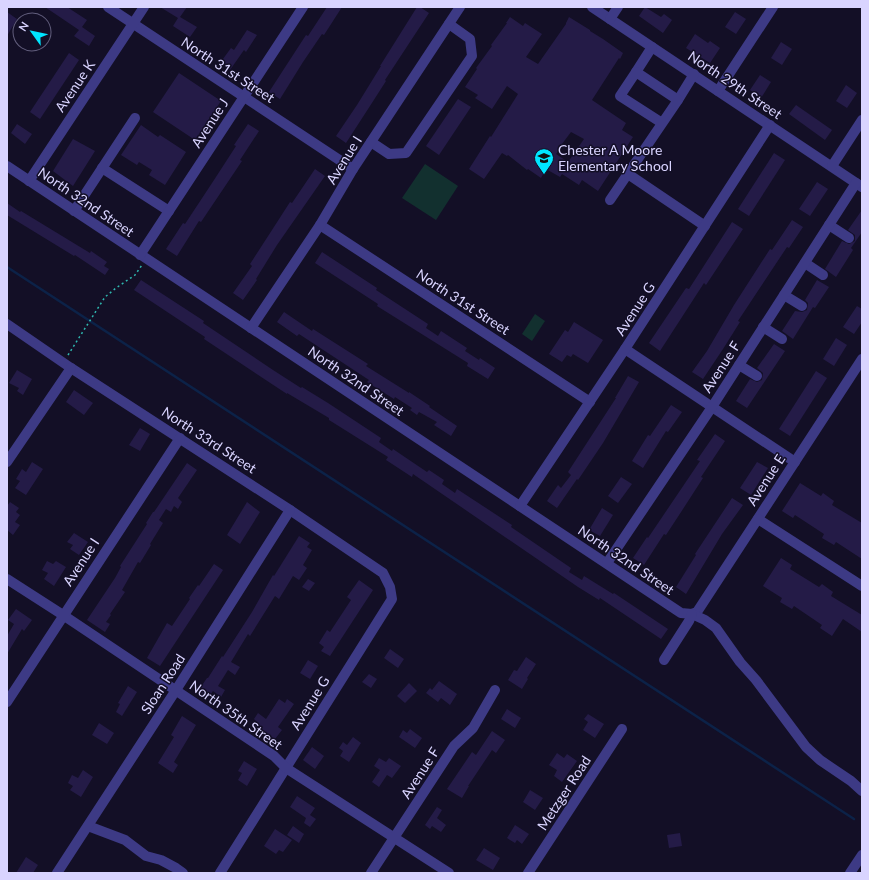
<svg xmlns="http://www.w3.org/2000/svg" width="869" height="880" viewBox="0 0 869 880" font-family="Lato,sans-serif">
	<rect width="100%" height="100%" fill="#130f26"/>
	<g fill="#12302f">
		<polygon points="425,164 458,186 436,220 402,198"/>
		<polygon points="535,314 545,321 532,341 522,334"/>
	</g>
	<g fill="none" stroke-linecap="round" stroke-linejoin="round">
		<polyline stroke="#0c2248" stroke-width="2.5" points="7,267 854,819"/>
	</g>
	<g fill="#241b47" fill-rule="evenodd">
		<polygon points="45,7 67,7 87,20 82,27 95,36 89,46 74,36 79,30"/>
		<polygon points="160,7 187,7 180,17 197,27 190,37 173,26 178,18"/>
		<polygon points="327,7 342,7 324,35 322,34 303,62 280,99 269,92 306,35 308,36"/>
		<polygon points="417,7 420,7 429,13 385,80 386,81 370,106 346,143 336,136 357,105 381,66 380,66"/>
		<polygon points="645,7 661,17 664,14 672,20 663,33 639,16"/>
		<polygon points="7,12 17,19 7,36"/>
		<polygon points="735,12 746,19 736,34 725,27"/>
		<path d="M510,17L523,26L525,23L542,34L526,57L538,64L566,24V23L569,17L590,30V31L603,39L623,53L620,59L619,58L592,100L626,123L622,130L633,137L598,191L582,180L579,185L562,174L560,177L546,169L541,178L528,169L527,170L508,155L507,156L502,153L484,179L469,169L490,136L491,137L518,94L507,86L492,109L475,98L478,95L465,87L477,69L476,68L492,46L491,45L507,23H506ZM571,132L584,139L568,162L556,154L560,149L559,148Z"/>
		<polygon points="247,30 257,35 246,52 244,50 230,70 220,63 231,48 234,50"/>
		<polygon points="695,34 708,43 710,41 720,48 710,63 686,48"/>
		<polygon points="781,42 792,49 782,65 771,58"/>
		<polygon points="69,53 79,60 40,119 30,112"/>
		<polygon points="179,73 221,101 195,140 153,112"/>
		<polygon points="760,75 771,82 761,98 750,90"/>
		<polygon points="846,85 857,93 847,108 836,101"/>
		<polygon points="458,99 471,107 439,155 426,146"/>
		<polygon points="796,105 832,130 825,140 789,114"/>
		<polygon points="17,124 32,134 25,144 11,133"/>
		<polygon points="248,124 259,131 240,160 242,161 201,222 199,221 177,256 166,249 183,223 185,224 214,180 236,146 234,145"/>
		<polygon points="141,125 158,137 160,135 186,152 165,185 149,175 152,170 139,162 137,165 121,155"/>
		<polygon points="73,139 95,151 73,186 53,171"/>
		<polygon points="774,153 785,160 749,216 738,209"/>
		<polygon points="315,169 325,176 277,245 256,279 257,280 243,300 233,293 252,266 250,264 272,230 290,202 292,203"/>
		<polygon points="817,182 828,189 810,216 799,209"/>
		<polygon points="7,203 20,212 21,211 90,253 91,251 107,262 104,266 109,269 105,275 75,255 74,256 7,215"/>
		<polygon points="862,210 862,232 851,248 853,250 836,277 825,269 842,241 849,244 855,241 855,235 848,230"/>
		<polygon points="792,220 803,227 789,248 787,247 738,321 740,322 723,349 703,379 692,372 707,351 734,305 770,249 772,250"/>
		<polygon points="732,222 743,229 706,285 704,283 660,351 649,343 686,288 689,289"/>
		<polygon points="322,252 377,288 376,290 428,324 426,328 438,336 441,331 467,348 465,351 479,360 480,358 495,368 488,379 467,366 468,363 377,306 378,304 315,263"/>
		<polygon points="141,280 204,321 203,323 273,370 301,388 302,387 328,403 381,438 379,442 392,451 393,449 427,472 429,470 444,480 442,484 455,493 457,489 512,525 511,527 571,568 569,572 582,580 584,576 613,594 614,593 668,629 661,639 600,598 599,600 578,587 413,474 412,477 386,460 388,457 329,420 329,418 287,393 287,394 204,339 205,337 134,290"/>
		<polygon points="817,280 829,287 815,308 813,307 793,339 782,331 795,311 802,312 807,310 808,303 805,300"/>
		<polygon points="857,306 862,309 862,322 854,334 843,327"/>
		<polygon points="284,312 312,331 313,329 368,364 366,366 409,393 409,392 430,406 429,407 457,426 451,436 434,425 437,422 419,412 417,415 410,410 412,408 395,397 394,399 367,382 369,380 299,334 297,336 277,322"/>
		<polygon points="574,322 603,340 588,363 573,354 571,357 567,355 562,362 549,354 565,330 568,332"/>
		<polygon points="836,338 847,345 834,366 823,359"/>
		<polygon points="774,344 785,351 747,408 736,401 750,379 757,382 762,380 763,373 757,368"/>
		<polygon points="17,370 32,379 23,395 17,391 19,388 9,383"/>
		<polygon points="816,371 827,378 790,436 779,429"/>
		<polygon points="628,376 639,382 603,443 578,480 577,479 557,508 547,501 558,485 561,488 571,475 568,472 616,398 615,398"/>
		<polygon points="74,390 93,403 84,415 66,402"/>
		<polygon points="671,405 682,412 668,432 666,431 643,468 632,461 648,435 650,436"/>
		<polygon points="140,428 150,434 140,451 129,445"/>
		<polygon points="715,434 725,441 701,477 703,478 683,509 666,535 664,534 644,565 633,558 647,537 648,538 700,461 697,460"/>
		<polygon points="32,462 43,469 26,495 15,488 20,481 16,479 22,469 26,472"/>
		<polygon points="757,462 768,468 751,495 740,488"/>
		<polygon points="187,463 197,470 178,498 182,502 178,509 174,506 171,512 166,509 159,520 163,523 150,544 151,545 140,563 138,562 122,590 125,592 110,614 111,615 106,622 110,624 105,632 87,620 115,578 121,567 120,566 147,524 146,523 153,512 154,512"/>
		<polygon points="621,477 632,484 618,503 608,496"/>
		<polygon points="800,483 821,496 823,493 834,501 832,505 862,523 862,559 836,542 834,545 822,538 824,534 795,515 793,518 782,511"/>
		<polygon points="732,498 743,505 722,534 686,594 676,587 696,555 695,554"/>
		<polygon points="10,502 19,508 16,512 20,515 15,522 20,525 13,535 7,530 7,506"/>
		<polygon points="247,502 260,512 240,544 227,535"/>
		<polygon points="602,508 613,515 600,536 589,530"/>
		<polygon points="74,533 88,542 79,555 70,549 73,545 67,542"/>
		<polygon points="299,536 310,543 307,547 312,550 303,565 307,568 299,580 293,576 279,599 275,596 250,636 248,634 231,662 240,667 235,675 228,670 218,686 225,690 221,697 213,691 208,698 198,691 207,678 208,678 222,656 223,657 252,612 273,575 274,576"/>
		<polygon points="781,558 792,565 790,569 819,587 822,584 833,592 831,596 862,615 862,632 843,619 832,636 820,628 822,625 794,606 792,609 780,602 782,598 763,586"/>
		<polygon points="47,561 53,564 56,561 66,567 54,586 44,579 48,573 42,570"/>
		<polygon points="214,564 223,570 160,666 147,658 167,623 172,626 190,599 189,598 198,585 199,586"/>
		<polygon points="308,579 315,583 309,591 302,587"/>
		<polygon points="359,580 373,590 330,656 321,651 324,647 319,643 327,630 330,632 351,600 347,597"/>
		<polygon points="16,609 32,620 24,631 22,629 7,654 7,636 14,624 8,620"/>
		<polygon points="390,649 404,659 398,668 384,658"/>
		<polygon points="526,657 536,664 527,678 528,679 522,689 508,680 514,670 517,671"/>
		<polygon points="308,660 318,666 310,679 300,673"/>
		<polygon points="369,674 377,679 371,688 362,682"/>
		<polygon points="439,681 457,694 450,705 441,698 438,702 426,693 430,688 432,690"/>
		<polygon points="409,683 417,691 405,703 397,696"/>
		<polygon points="128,686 137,692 122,716 116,712 120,704 118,703"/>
		<polygon points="279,699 285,703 287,699 294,704 278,727 282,730 275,739 261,730 260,732 253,727 257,722 254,719 258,713 266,719"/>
		<polygon points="507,709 521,718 515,728 501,719"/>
		<polygon points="588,714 604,724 595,738 583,730 588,722 584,719"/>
		<polygon points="182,716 196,725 174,762 178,765 173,773 158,763 174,737 171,735"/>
		<polygon points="99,723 114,733 107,744 92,735"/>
		<polygon points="410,729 422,738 415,748 399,737 403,730 407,733"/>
		<polygon points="492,731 505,740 496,753 492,750 468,786 469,786 462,798 447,789 472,752 476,755"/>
		<polygon points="353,737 361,743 349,762 340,756 343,751 339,748 343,742 347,745"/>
		<polygon points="312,747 324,756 315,769 303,760"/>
		<polygon points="557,753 564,758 567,754 577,761 562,782 554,776 557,770 549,765"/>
		<polygon points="379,758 386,762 389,758 401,766 392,778 387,775 379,787 372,782 380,770 374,766"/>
		<polygon points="244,761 257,769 247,786 238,780 242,773 238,771"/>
		<polygon points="83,770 93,777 81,797 70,790 73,786 68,783 72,775 78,778"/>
		<polygon points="530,790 543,798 535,810 523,802"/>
		<polygon points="297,796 315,808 310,815 316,819 310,827 304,823 306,818 290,807"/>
		<polygon points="437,807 442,810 437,818 446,825 441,832 432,826 430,829 425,825"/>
		<polygon points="515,825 529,834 522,844 517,840 515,843 507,838"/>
		<polygon points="293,826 304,834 299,843 287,835"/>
		<polygon points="275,829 292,840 283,852 279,850 276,854 264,846"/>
		<polygon points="680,833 682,846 669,848 667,835"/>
		<polygon points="484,848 500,858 493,870 476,860"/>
		<polygon points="26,857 38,865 33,873 16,873"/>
	</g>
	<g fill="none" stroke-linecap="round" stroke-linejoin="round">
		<polyline stroke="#2fb8b0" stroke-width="1.5" stroke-dasharray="2 3" stroke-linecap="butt" points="68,355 105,297 116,288 135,275 142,265"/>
		<g stroke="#3d3a85" stroke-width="10">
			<polyline points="108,7 353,169"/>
			<polyline points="592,7 862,187"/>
			<polyline points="610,19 618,7"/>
			<polyline points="636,72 652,47"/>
			<polyline points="718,91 773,7"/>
			<polyline points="678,100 694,74"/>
			<polyline points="371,142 389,154 406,153 472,56 470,39 449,24"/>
			<polyline points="7,166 681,613 692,614 697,612 862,359"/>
			<polyline points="832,166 862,120"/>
			<polyline points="102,168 169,211"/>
			<polyline points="628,174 705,226"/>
			<polyline points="29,181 144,7"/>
			<polyline points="610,200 678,100 636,72 620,96 662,123"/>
			<polyline points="74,211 135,118"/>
			<polyline points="320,225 590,402"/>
			<polyline points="829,225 849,238"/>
			<polyline points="140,255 303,7"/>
			<polyline points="805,263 823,275"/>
			<polyline points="784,295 802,306"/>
			<polyline points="7,324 71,368 290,510 383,573 390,587 392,599 220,873"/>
			<polyline points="763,327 782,339"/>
			<polyline points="251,328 320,225 353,169 460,7"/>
			<polyline points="625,349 795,462"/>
			<polyline points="739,365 757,376"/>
			<polyline points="7,462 71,368"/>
			<polyline points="520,506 625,349 770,125"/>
			<polyline points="758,519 862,586"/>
			<polyline points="607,563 712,407 856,183"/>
			<polyline points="7,579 63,615 274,756 286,768 449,873"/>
			<polyline points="692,614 705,620 716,628 740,662 756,680 806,747 820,760 851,781 862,791"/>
			<polyline points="664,660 689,621 692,614"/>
			<polyline points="7,702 180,438"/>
			<polyline points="88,826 125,840 146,856 161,860 176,868 183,873"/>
			<polyline points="57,873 176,690 290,510"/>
			<polyline points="371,873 454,746 473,728 495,690"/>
			<polyline points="528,873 622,729"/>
			<polyline points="850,873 862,855"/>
		</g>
	</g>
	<defs>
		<g id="school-pin" transform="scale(1)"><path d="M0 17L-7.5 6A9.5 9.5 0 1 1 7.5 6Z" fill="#00e5ff" stroke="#130f26"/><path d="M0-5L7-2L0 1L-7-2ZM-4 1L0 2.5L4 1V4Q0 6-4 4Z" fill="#111"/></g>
	</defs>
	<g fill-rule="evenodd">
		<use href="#school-pin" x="544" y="158"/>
	</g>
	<g text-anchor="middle" stroke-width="3" stroke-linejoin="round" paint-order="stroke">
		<g font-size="14" fill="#d9d4ff" stroke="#130f26">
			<text transform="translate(228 70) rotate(33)" y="5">North 31st Street</text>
			<text transform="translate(735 85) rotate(34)" y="5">North 29th Street</text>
			<text transform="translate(75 86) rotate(-56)" y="5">Avenue K</text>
			<text transform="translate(210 123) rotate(-57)" y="5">Avenue J</text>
			<text transform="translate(344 160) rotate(-58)" y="5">Avenue I</text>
			<text transform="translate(86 202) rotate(34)" y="5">North 32nd Street</text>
			<text transform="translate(463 302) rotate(33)" y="5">North 31st Street</text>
			<text transform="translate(635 309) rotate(-57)" y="5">Avenue G</text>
			<text transform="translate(721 367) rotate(-57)" y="5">Avenue F</text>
			<text transform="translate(356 381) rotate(34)" y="5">North 32nd Street</text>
			<text transform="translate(209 440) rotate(33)" y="5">North 33rd Street</text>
			<text transform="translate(766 480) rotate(-57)" y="5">Avenue E</text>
			<text transform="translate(626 560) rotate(34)" y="5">North 32nd Street</text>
			<text transform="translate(81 562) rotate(-57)" y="5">Avenue I</text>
			<text transform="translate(163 684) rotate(-57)" y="5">Sloan Road</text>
			<text transform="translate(310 703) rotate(-58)" y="5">Avenue G</text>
			<text transform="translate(236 715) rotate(35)" y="5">North 35th Street</text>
			<text transform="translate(420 773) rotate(-57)" y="5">Avenue F</text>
			<text transform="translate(564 793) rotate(-57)" y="5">Metzger Road</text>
		</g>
		<g font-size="14" fill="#d9d4ff" stroke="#130f26" text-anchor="start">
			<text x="558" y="155">Chester A Moore<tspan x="558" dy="16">Elementary School</tspan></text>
		</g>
	</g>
	<rect width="869" height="880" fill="none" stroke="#d9d4ff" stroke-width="16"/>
	<g transform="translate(32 32) rotate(303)"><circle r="19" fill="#130f26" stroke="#625e7d"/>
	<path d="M0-3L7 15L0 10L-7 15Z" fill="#00e5ff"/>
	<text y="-6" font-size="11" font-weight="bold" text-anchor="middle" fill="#d9d4ff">N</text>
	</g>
</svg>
